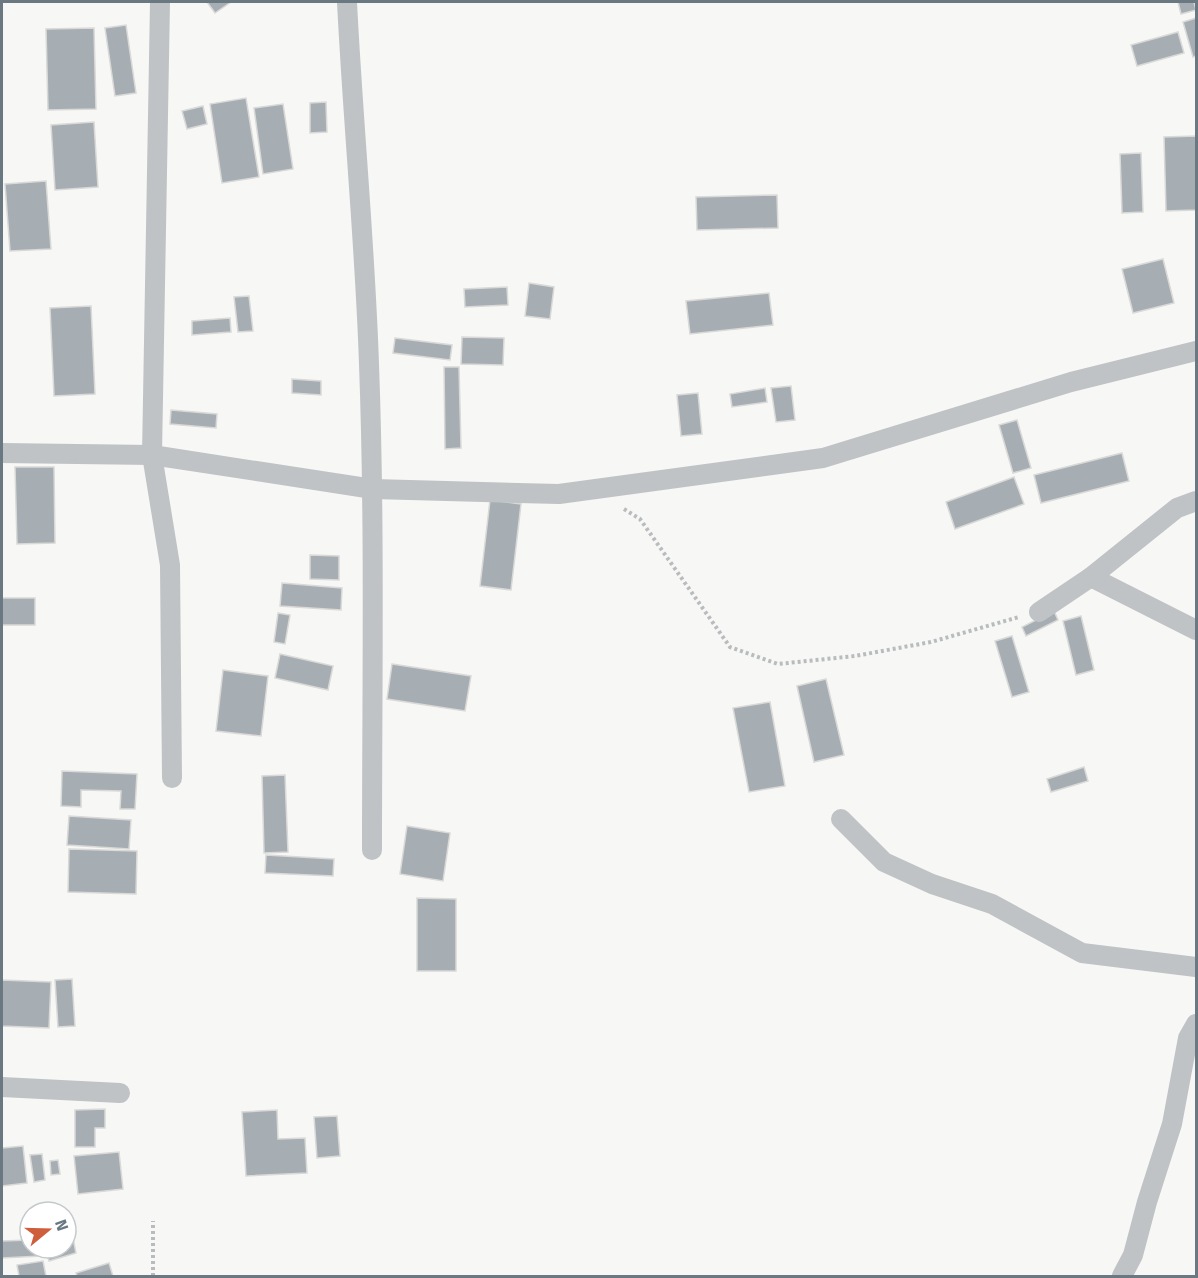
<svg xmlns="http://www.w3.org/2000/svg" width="1198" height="1278" viewBox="0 0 1198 1278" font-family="'Fira Sans',sans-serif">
	<rect width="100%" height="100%" fill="#f7f7f5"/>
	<g fill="#a7aeb3" stroke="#d9d9d7" stroke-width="1.5">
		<polygon points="207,2 231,2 215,13"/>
		<polygon points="1178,2 1194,2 1196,10 1181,14"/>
		<polygon points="1196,18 1196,56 1193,57 1183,22"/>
		<polygon points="126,25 136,93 115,96 105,28"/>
		<polygon points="94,28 96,109 48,110 46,29"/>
		<polygon points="1178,32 1184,53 1137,66 1131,45"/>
		<polygon points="246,98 259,177 222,183 210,104"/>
		<polygon points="326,102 327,132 310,133 310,103"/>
		<polygon points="283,104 293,169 263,174 254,108"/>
		<polygon points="203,106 207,124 187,129 182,111"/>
		<polygon points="94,122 98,187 55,190 51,125"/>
		<polygon points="1196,136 1196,210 1166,211 1164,137"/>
		<polygon points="1141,153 1143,212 1122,213 1120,154"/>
		<polygon points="46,181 51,249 10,251 5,184"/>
		<polygon points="777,195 778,228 697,230 696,197"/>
		<polygon points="1163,259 1174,303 1133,313 1122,269"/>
		<polygon points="529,283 554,287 550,319 525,316"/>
		<polygon points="507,287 508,305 465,307 464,289"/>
		<polygon points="769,293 773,325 690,334 686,301"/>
		<polygon points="249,296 253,331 238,332 234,297"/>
		<polygon points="91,306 95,394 54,396 50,308"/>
		<polygon points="230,318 231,332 192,335 192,321"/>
		<polygon points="462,337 504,338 503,365 461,364"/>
		<polygon points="395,338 452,345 450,360 393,353"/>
		<polygon points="444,367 459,367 461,448 445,449"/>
		<polygon points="292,379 321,381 321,395 292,393"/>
		<polygon points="791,386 795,420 776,422 771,388"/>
		<polygon points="765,388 767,402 732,407 730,394"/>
		<polygon points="698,393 702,434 681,436 677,395"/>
		<polygon points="171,410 217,414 216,428 170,424"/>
		<polygon points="1017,420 1031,468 1013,473 999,425"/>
		<polygon points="1122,453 1129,481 1041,503 1034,475"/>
		<polygon points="15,467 54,467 55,543 17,544"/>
		<polygon points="1014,477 1024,504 955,529 946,502"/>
		<polygon points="490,500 521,504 511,590 480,586"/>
		<polygon points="310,555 339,556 339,580 310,579"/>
		<polygon points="282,583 342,588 341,610 280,606"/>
		<rect x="2" y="598" width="33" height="27"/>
		<polygon points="1054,611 1058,620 1026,636 1022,627"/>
		<polygon points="278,613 290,615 285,644 274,642"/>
		<polygon points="1081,616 1094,670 1076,675 1063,621"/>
		<polygon points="1012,636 1029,692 1012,697 995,641"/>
		<polygon points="280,654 333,666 328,690 275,678"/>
		<polygon points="392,664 471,676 465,711 387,699"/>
		<polygon points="223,670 268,676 261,736 216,731"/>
		<polygon points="826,679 844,755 814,762 797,686"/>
		<polygon points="770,702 785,786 749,792 733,708"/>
		<polygon points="1084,767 1088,781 1051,792 1047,779"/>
		<polygon points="62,771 137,774 135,809 120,809 121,791 81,790 81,807 61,806"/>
		<polygon points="285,775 288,852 264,853 262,776"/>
		<polygon points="69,816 131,820 129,849 67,845"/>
		<polygon points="407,826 450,833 443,881 400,874"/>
		<polygon points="69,849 137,851 136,894 68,892"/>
		<polygon points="266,855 334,859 333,876 265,873"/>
		<polygon points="417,898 456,899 456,971 417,971"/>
		<polygon points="72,979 75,1026 58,1027 55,980"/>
		<polygon points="2,980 51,982 49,1028 2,1026"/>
		<polygon points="105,1109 105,1128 95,1128 95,1147 75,1147 75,1110"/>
		<polygon points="277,1110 278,1139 305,1138 307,1173 246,1176 242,1112"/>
		<polygon points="337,1116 340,1156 317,1158 314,1117"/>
		<polygon points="23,1146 27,1183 2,1186 2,1148"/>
		<polygon points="119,1152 123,1189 78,1194 74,1156"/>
		<polygon points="42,1154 45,1180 34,1182 30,1155"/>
		<polygon points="58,1160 60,1174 51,1175 50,1161"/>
		<polygon points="73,1238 76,1253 49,1261 46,1248 66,1248 66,1240"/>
		<polygon points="30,1240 30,1248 40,1248 41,1256 2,1258 2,1241"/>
		<polygon points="43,1261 46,1276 19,1276 17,1265"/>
		<polygon points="109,1263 113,1276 77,1276 76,1273"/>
	</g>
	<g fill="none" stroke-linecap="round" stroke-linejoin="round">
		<g stroke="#b9bcbe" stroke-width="4" stroke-dasharray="3 3" stroke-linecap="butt">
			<polyline points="624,509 640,519 730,647 778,664 855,656 931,642 1019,617"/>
			<polyline points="153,1276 153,1221"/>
		</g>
		<g stroke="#bfc3c6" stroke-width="20">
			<polyline points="160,2 152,455 170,565 172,778"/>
			<path d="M347,2C353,123 365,243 369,364C375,526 372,688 372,850"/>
			<polyline points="2,453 152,455 373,489 559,494 823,458 1071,382 1196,351"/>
			<polyline points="1091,577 1196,630"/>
			<polyline points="1039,612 1091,577 1177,508 1196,501"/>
			<polyline points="841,819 884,862 932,884 992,904 1082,953 1196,967"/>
			<polyline points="2,1087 120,1093"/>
			<polyline points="1122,1276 1133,1255 1147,1202 1172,1124 1188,1038 1196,1024"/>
		</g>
	</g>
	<rect width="1198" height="1278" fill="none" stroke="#6a7882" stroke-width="6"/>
	<g transform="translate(48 1230) rotate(71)"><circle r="28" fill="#ffffff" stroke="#c3c9cd" stroke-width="1.5"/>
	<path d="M0-4.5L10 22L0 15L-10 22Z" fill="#cf5e3d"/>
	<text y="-9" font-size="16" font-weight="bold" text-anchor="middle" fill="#6a7882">N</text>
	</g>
</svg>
